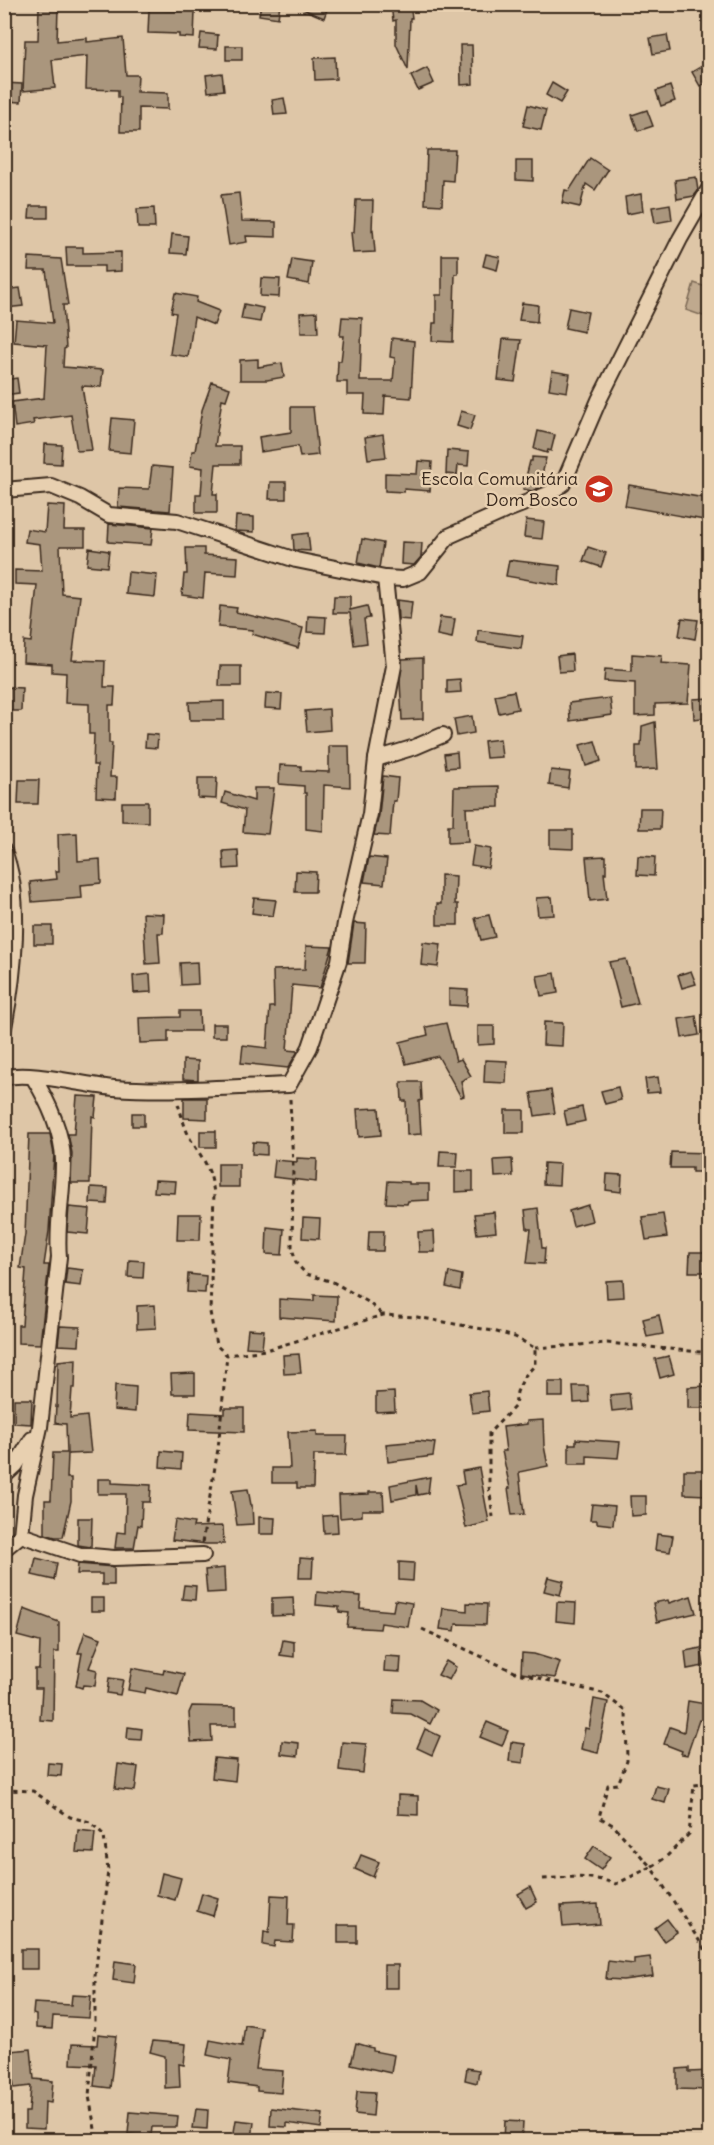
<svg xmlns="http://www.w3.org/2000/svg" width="714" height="2145" viewBox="0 0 714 2145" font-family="Delius,sans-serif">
	<rect width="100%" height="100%" fill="#dec6a7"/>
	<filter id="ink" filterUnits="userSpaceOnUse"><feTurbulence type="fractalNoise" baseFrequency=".0167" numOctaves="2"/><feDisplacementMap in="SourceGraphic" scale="12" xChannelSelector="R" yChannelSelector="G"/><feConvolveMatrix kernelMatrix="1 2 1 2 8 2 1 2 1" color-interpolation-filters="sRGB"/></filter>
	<g filter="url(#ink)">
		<polygon fill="#bfa98e" stroke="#7d6a56" stroke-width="1.5" points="694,283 709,288 709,318 686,310"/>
		<g fill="#aa967d" stroke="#3b2a1e" stroke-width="1.5">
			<polygon points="261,4 280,4 278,18 259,15"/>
			<polygon points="291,4 329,4 324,18"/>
			<polygon points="391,4 410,4 412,18 410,18 408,70 396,44 396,20 393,21"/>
			<polygon points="39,7 58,8 57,41 87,38 87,42 123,38 126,75 138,75 137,92 168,93 168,109 139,108 139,132 120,132 121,97 118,97 118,90 86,89 87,56 52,60 55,88 23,91 25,40 38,40"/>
			<polygon points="149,10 195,11 194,38 179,37 179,34 148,33"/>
			<polygon points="201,33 218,35 217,49 199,48"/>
			<polygon points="667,35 670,51 653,54 650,38"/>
			<polygon points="460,45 472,45 473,84 461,85"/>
			<rect x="226" y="46" width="16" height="14"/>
			<polygon points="335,57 336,79 315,80 314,58"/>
			<polygon points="710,61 710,81 700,86 692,72"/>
			<polygon points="427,68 434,83 418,90 411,76"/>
			<polygon points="222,73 224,90 208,92 206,75"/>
			<polygon points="4,83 22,84 21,102 4,101"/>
			<polygon points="552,83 567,92 560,103 546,95"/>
			<polygon points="670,86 675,101 661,106 656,91"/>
			<polygon points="284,98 287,114 274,115 272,100"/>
			<polygon points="528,105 546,110 541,130 523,126"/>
			<polygon points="647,110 653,126 638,131 632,115"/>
			<polygon points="427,150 455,150 453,181 443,180 442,205 425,204"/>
			<polygon points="590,158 608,170 595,190 586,184 580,207 562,203 565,190 569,191"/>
			<polygon points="516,161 533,161 533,181 516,180"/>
			<polygon points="696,177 698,191 694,196 677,199 675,180"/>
			<polygon points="239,193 242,221 276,222 276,237 246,236 247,242 229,245 221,195"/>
			<polygon points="641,194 643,211 627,214 625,197"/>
			<polygon points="356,200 373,200 372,231 373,230 375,252 353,253 351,232 354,232"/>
			<polygon points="670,204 672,220 655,223 652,207"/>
			<polygon points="30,206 48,206 48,218 29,218"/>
			<polygon points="154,208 155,228 138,228 137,209"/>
			<polygon points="172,234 188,236 186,254 170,253"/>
			<polygon points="66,247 83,247 83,253 121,252 121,271 104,272 104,266 67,266"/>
			<polygon points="486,254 500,257 497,270 483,266"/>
			<polygon points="442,255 458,255 458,274 455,274 453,342 432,341 433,323 436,323 436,295 442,295"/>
			<polygon points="29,257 61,259 68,305 63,305 66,348 64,349 63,367 103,370 101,387 82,386 92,450 77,451 71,415 33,420 34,424 15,427 12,402 44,398 47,345 14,342 16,320 53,323 46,270 28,270"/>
			<polygon points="292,259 312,262 309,284 288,280"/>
			<polygon points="261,278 280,279 279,297 260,296"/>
			<polygon points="20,288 23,306 6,308 4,290"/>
			<polygon points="175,293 197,297 196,302 219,311 214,325 194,317 188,357 170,354 176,313 171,312"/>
			<polygon points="522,303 538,305 537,322 519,320"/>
			<polygon points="244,304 263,308 260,322 241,319"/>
			<polygon points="569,308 588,312 584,332 565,328"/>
			<polygon points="317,312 318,333 301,333 300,313"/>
			<polygon points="342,317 362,318 360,381 393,381 395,358 390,357 392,338 414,341 411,398 385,396 384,415 364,414 365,395 347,395 347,382 337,382 338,361 341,361 344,336 340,336"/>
			<polygon points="503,339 521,340 515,382 498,380"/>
			<polygon points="258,359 258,367 282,363 284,377 267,380 240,380 240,360"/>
			<polygon points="552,371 570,374 567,392 549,389"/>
			<polygon points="17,378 19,393 4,395 4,380"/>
			<polygon points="212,382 230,388 226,400 222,399 215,446 240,446 240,464 216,464 213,494 217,494 217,513 196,513 196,494 201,494 203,468 190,466 192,451 195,451 202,410"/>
			<polygon points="291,407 313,407 318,455 300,457 298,446 261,452 259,437 291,432"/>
			<polygon points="461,411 475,415 470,430 457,426"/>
			<polygon points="112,418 134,420 131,453 109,451"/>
			<polygon points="538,431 555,435 551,451 548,450 547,453 534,449"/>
			<polygon points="383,434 386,457 368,459 365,437"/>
			<polygon points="45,444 62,445 61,464 44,463"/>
			<polygon points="447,450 469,452 468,466 458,465 457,475 446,474"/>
			<polygon points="532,457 546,458 539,488 532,491 523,489 530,461 532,461"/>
			<polygon points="418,461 432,462 430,491 404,489 404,492 385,491 385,473 417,474"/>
			<polygon points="152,466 173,468 170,511 118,507 119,488 149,489"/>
			<polygon points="270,482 286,482 286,499 269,499"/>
			<polygon points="629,485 710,499 710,521 625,506"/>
			<polygon points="47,505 65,506 64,530 85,530 85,546 60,546 62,594 80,596 72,660 105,661 104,687 115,687 114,705 109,705 109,743 112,743 110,777 117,777 116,798 96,797 97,765 93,765 94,734 89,734 89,704 65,703 66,673 52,672 52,664 23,662 24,641 31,642 37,585 15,584 15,570 42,571 40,544 25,542 27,529 45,532"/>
			<polygon points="236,516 254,517 254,532 235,531"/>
			<polygon points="526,520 544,522 542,539 524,537"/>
			<polygon points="109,524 153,528 151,545 108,542"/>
			<polygon points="308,533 310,551 294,550 293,535"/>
			<polygon points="362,539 383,543 379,568 358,563"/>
			<polygon points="402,542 422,543 421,557 414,565 401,564"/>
			<polygon points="588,547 606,553 601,567 583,561"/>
			<polygon points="89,548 109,551 107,567 87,565"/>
			<polygon points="186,548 204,548 204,555 238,557 237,575 205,573 203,598 182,595 184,574 187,574"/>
			<polygon points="509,560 560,566 559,585 506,576"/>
			<polygon points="128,572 157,575 155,597 126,594"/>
			<polygon points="334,596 350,596 350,610 367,606 370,618 364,619 367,643 354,645 350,613 333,613"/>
			<polygon points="397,600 412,602 410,620 398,619"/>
			<polygon points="220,606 237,608 236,612 303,628 298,648 252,634 253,630 218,627"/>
			<polygon points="308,616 326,617 325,633 307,632"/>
			<polygon points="440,617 455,619 452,638 437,635"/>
			<polygon points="682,618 698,620 695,639 679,636"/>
			<polygon points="478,630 523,636 521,649 477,642"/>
			<polygon points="572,654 573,671 559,672 557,656"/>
			<polygon points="632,654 662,656 661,663 691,665 688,703 655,704 655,715 635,716 635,683 604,681 605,669 632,671"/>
			<polygon points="423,658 423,719 402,720 400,681 402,659"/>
			<polygon points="220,666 241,666 241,686 219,686"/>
			<polygon points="460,679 461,692 447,693 447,680"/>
			<polygon points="4,687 22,688 21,711 4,711"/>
			<polygon points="514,691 518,709 499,713 495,695"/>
			<polygon points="266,693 282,694 281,709 265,708"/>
			<polygon points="610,698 612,715 570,721 569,703"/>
			<polygon points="710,698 710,717 694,719 693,699"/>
			<polygon points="224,701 224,720 190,720 189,702"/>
			<polygon points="329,709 330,730 307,732 305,711"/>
			<polygon points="472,716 474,733 457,736 454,719"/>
			<polygon points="655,722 658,769 636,770 636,746 641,746 642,726"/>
			<polygon points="146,734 158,735 157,748 145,747"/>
			<polygon points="500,739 502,757 486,758 484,741"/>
			<polygon points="595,741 601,761 586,766 580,745"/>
			<polygon points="329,746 349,746 350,787 324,785 323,831 306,829 306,793 304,793 304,786 279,784 280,765 301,766 301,771 329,772"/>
			<polygon points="457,752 458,767 446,768 444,754"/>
			<polygon points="551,770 570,772 568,788 549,785"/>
			<polygon points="383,776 398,778 396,801 393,801 390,836 374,835 379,815"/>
			<polygon points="198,778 217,778 216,799 198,798"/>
			<polygon points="19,780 39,780 38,804 18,804"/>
			<polygon points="499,786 499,807 466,808 468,842 448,843 448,825 453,825 454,787"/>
			<polygon points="254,788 274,788 268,834 243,832 245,810 222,803 225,792 254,801"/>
			<polygon points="122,802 148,802 148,822 122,821"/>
			<polygon points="640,808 661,808 660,829 639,829"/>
			<polygon points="550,830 573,830 573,849 550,848"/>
			<polygon points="77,833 78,861 100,859 101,883 81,885 82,898 32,902 30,882 57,879 56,871 59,871 58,834"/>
			<polygon points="474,846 491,849 488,868 471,865"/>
			<polygon points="238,850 239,868 224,869 223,851"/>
			<polygon points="606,856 606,873 604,873 607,899 590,901 586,857"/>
			<polygon points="638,856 655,857 654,876 637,875"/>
			<polygon points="369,857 387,859 384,884 364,882"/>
			<polygon points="296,871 316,872 315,892 295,892"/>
			<polygon points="441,875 456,876 455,904 458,904 458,925 437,925 437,904 441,904"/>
			<polygon points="552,897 554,915 538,916 536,898"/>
			<polygon points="254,898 276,900 273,916 252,913"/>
			<polygon points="143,913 164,914 163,933 158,933 160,963 146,964"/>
			<polygon points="489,915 495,937 481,940 475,918"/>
			<polygon points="354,923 366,924 365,963 348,963"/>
			<rect x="34" y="926" width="18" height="18"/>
			<polygon points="423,942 441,944 438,967 421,965"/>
			<polygon points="306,946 332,947 320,988 292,985 287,1050 297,1051 297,1053 288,1068 241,1063 243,1045 267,1048 270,1007 274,1007 273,970 305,969"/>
			<polygon points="626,959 638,1003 621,1007 609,962"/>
			<polygon points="197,962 198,984 181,985 180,963"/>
			<polygon points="691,971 696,984 682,988 678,975"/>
			<polygon points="555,973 558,993 541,996 537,976"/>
			<polygon points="150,974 151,992 134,993 133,976"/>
			<polygon points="449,989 468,990 467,1006 449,1005"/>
			<polygon points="180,1011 199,1011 200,1031 168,1031 168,1042 140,1043 139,1018 180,1017"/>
			<polygon points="696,1016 699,1035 682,1038 679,1019"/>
			<polygon points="544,1022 563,1023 562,1046 543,1045"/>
			<polygon points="446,1023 456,1061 461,1059 471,1076 461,1081 464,1096 461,1097 438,1056 406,1064 400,1042 428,1035 426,1027"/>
			<rect x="212" y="1024" width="14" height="13"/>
			<polygon points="478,1026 494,1026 494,1044 478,1045"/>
			<polygon points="183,1060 198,1061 198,1080 183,1079"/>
			<polygon points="485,1060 507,1061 506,1083 484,1082"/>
			<polygon points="658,1077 660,1092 647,1093 645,1079"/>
			<polygon points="401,1082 421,1082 422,1100 419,1101 421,1134 407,1135 406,1101 402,1101"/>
			<polygon points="618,1087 621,1100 605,1104 601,1091"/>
			<polygon points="551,1090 555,1113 535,1116 531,1093"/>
			<polygon points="77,1096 97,1097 95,1117 92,1116 90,1183 71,1183 72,1153 68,1134 74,1134"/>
			<polygon points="184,1098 207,1098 207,1119 184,1118"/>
			<polygon points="582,1107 585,1121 567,1125 564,1111"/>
			<polygon points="379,1108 381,1135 359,1137 357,1109"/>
			<rect x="505" y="1110" width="19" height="23"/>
			<rect x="132" y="1113" width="12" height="13"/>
			<rect x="200" y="1131" width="16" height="16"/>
			<polygon points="29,1134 50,1134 54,1154 49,1231 44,1265 49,1265 40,1344 18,1343 18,1325 22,1325 26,1269 20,1268 25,1234"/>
			<polygon points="253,1142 267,1143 267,1155 252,1154"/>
			<polygon points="440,1151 458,1152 457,1167 439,1167"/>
			<polygon points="671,1152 710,1153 710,1172 692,1172 692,1168 670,1168"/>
			<polygon points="297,1158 317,1159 316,1182 273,1177 275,1160 297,1162"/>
			<polygon points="512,1159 513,1176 495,1177 494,1160"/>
			<polygon points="544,1163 560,1164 559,1185 543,1184"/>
			<rect x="218" y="1164" width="21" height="23"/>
			<polygon points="455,1171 473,1171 473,1191 455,1192"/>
			<polygon points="607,1174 622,1175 621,1192 606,1190"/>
			<polygon points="155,1180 176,1181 175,1193 154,1192"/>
			<polygon points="388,1181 409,1182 409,1184 429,1184 429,1200 408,1201 407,1204 386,1203"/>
			<polygon points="91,1187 108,1188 107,1204 90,1203"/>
			<polygon points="588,1205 592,1221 573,1226 569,1211"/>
			<polygon points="69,1207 90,1209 88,1234 67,1232"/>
			<polygon points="538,1208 542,1248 545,1248 544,1264 527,1263 531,1229 527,1229 525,1210"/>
			<polygon points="494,1212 496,1232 477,1234 474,1214"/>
			<polygon points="178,1214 201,1214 200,1240 177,1240"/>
			<polygon points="663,1214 667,1237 646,1240 642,1217"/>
			<polygon points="303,1218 320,1219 319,1239 302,1238"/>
			<polygon points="267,1227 284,1229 282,1255 266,1254"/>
			<polygon points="369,1231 384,1231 383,1251 368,1251"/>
			<polygon points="434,1231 435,1252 419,1252 418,1232"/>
			<polygon points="690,1252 706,1252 705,1272 689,1272"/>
			<polygon points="129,1260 144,1261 143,1278 128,1277"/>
			<polygon points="67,1268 83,1270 81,1286 65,1284"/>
			<polygon points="449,1272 462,1275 460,1290 446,1287"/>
			<polygon points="188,1274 206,1276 205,1293 187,1292"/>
			<polygon points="623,1280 624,1297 607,1298 606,1281"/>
			<polygon points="314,1295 337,1296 336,1321 279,1317 279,1299 314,1301"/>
			<polygon points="155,1305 156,1328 137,1329 137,1306"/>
			<polygon points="659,1315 663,1334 647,1337 643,1319"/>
			<polygon points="60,1326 80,1327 79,1346 58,1345"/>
			<polygon points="248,1329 264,1330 262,1348 246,1347"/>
			<polygon points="299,1354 301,1373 284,1374 283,1355"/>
			<polygon points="669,1356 674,1374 660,1378 655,1359"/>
			<polygon points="76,1359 75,1388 72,1388 70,1418 87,1416 91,1453 68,1454 67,1478 71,1478 71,1501 63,1537 55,1537 45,1534 45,1500 51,1500 53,1453 67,1453 66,1424 55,1423 56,1406 57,1407 58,1361"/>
			<polygon points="195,1373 195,1394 172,1394 171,1374"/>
			<rect x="548" y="1382" width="15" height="15"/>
			<polygon points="115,1385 136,1387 135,1412 114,1410"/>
			<polygon points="573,1386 588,1386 589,1402 574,1403"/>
			<polygon points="708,1386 708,1408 688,1408 688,1387"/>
			<polygon points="487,1391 489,1411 472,1413 469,1393"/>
			<polygon points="394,1392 395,1411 376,1412 376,1393"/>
			<polygon points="629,1393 631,1409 612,1411 610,1395"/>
			<polygon points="14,1399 32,1399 31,1424 14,1423"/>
			<polygon points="225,1408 244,1408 244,1432 189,1430 190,1412 225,1414"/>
			<polygon points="543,1420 544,1446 548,1466 519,1472 524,1514 512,1515 508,1488 510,1488 502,1451 506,1451 503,1427 527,1424 527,1421"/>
			<polygon points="317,1431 317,1436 347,1436 346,1455 314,1455 313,1488 297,1488 297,1483 272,1483 272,1468 290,1468 288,1432"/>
			<polygon points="576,1439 620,1442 618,1458 587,1456 587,1464 569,1464 569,1444 576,1444"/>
			<polygon points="418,1441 435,1443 433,1456 388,1462 386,1444"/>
			<polygon points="161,1451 182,1453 181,1469 160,1467"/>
			<polygon points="479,1468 489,1522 466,1528 456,1485 464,1484 462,1471"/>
			<polygon points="684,1470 706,1470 706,1495 684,1494"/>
			<polygon points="430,1477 428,1493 418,1495 416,1485 416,1495 392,1500 390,1485"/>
			<polygon points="98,1479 112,1479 112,1483 151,1485 150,1502 142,1502 141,1526 138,1525 134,1548 115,1548 117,1532 125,1533 126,1494 98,1494"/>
			<polygon points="248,1489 251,1505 252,1505 253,1524 237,1525 232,1491"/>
			<polygon points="369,1492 383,1492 384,1510 362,1510 362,1516 340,1518 339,1495 369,1494"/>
			<polygon points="630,1496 646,1496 646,1515 631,1516"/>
			<polygon points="592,1504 615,1506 613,1525 597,1523 597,1520 590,1520"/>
			<polygon points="337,1515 338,1532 324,1533 323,1516"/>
			<polygon points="259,1517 275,1518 274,1534 259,1534"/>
			<polygon points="78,1518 92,1518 91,1547 78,1545"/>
			<polygon points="175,1520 194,1523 193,1527 223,1526 224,1544 206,1544 172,1540"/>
			<polygon points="657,1534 673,1536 670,1552 655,1550"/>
			<polygon points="36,1558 57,1563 54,1580 32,1575"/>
			<polygon points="300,1558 313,1559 312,1578 299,1578"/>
			<polygon points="399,1562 414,1563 413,1581 399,1580"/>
			<polygon points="78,1564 114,1567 114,1585 102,1585 102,1574 77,1574"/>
			<polygon points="224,1568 225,1592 207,1593 205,1570"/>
			<polygon points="548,1577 564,1581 560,1595 544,1591"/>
			<polygon points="184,1585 196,1586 195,1600 182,1599"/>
			<polygon points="317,1592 361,1596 360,1608 393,1611 395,1600 412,1603 408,1627 381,1623 380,1629 347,1627 349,1613 339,1612 339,1607 316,1605"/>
			<polygon points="691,1596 696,1613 657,1622 653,1603 668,1600 669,1603"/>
			<polygon points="293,1597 294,1615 272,1616 272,1598"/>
			<rect x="91" y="1598" width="13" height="13"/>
			<polygon points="557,1602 576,1603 575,1623 556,1621"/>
			<polygon points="467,1603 487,1604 486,1625 456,1624 455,1631 440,1629 443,1608 467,1611"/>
			<polygon points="24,1609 59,1622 59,1652 54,1652 53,1721 40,1720 42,1688 35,1688 35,1669 39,1669 40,1642 17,1636"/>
			<polygon points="85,1632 101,1638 89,1668 97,1670 95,1686 83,1685 82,1688 76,1686 82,1653 78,1653"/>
			<polygon points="283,1640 294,1642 294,1657 280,1655"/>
			<polygon points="701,1648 704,1666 687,1669 685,1651"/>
			<polygon points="522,1653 534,1654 560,1662 555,1678 521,1673"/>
			<polygon points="385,1656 401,1657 400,1672 384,1671"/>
			<polygon points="446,1661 456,1667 449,1680 438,1675"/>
			<polygon points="132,1668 163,1674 164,1670 184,1674 178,1696 146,1688 145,1693 128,1690"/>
			<polygon points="109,1678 123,1680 120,1695 107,1693"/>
			<polygon points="394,1699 420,1700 437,1710 430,1724 411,1714 393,1713"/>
			<polygon points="594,1699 608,1702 598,1753 581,1749 585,1728 589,1729"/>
			<polygon points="688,1701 706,1704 704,1721 699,1720 687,1755 681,1754 682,1751 664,1744 670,1727 684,1732"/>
			<polygon points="192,1706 236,1707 236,1726 211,1726 212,1741 191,1742 189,1713"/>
			<polygon points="487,1722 508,1731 502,1746 480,1737"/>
			<polygon points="128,1727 142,1729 141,1740 127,1739"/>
			<polygon points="425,1729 440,1736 432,1755 417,1748"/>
			<polygon points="282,1741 299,1743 298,1756 281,1754"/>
			<polygon points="342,1742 366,1744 363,1773 339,1770"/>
			<polygon points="511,1742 525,1744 523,1763 509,1761"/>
			<polygon points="214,1758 237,1760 235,1781 212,1778"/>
			<polygon points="48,1763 62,1764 61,1776 47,1775"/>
			<polygon points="118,1764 138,1767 135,1791 115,1789"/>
			<polygon points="656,1786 669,1789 665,1803 652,1799"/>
			<polygon points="398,1795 418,1796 418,1815 398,1814"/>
			<polygon points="78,1830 95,1832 93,1853 76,1852"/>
			<polygon points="594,1846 610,1857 601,1870 585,1859"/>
			<polygon points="361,1855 379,1862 373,1877 355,1869"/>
			<polygon points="162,1873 181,1878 175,1900 157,1895"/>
			<polygon points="530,1887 537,1902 526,1908 518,1894"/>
			<polygon points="202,1893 218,1898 213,1916 197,1911"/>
			<polygon points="271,1895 289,1896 288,1925 294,1925 293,1942 275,1941 274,1947 263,1945 264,1931 269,1932"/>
			<polygon points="598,1904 600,1924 563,1927 561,1906"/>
			<polygon points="667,1919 677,1932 664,1941 655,1928"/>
			<rect x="338" y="1925" width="19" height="18"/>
			<rect x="21" y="1949" width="17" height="20"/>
			<polygon points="650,1957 653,1976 623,1980 606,1979 608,1961 634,1964 634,1959"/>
			<polygon points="115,1961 136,1964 134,1983 113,1980"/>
			<rect x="384" y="1965" width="14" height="23"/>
			<polygon points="72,1995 91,1996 89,2018 53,2016 52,2029 36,2028 36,2015 33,2014 34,2003 71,2005"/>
			<polygon points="245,2025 262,2028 256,2069 283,2071 281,2093 257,2091 257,2087 228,2083 231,2060 207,2055 210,2040 242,2046"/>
			<polygon points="98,2034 116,2036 110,2088 94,2086 96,2065 71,2064 72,2044 97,2045"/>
			<polygon points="153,2041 186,2044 184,2065 179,2064 180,2087 165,2088 165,2056 150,2052"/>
			<polygon points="356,2043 373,2048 373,2051 394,2055 391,2073 351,2064"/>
			<polygon points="31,2049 34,2079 53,2081 51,2103 45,2102 44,2129 25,2128 25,2112 29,2112 31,2086 14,2088 10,2051"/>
			<polygon points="467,2068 479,2070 477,2083 465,2080"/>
			<polygon points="689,2068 689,2072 710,2071 710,2090 677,2089 677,2069"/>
			<polygon points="357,2091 375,2092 373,2116 355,2114"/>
			<polygon points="271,2108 323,2114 321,2128 287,2123 287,2127 270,2126"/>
			<polygon points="196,2109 208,2110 207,2129 193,2128"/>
			<polygon points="130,2112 178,2116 177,2127 152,2127 151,2136 128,2134"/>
			<polygon points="236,2120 254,2122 252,2140 233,2138"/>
			<polygon points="505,2121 523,2122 522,2140 504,2140"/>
		</g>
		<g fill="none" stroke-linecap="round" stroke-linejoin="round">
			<g stroke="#3b2a1e" stroke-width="18">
				<g id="street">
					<polyline points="4,490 51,486 80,498 109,515 177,521 296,560 385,578 403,579 420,572 449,536 505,511 548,494 563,484 599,400 680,239 710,187"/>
					<polyline points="376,759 415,747 443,735"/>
					<path d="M4,851C23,898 14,978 4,1027"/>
					<path d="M4,1078C27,1070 88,1086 114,1088C172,1092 231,1087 289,1085L310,1047L339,961L345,923L370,814L376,759L394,666L385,578"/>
					<polyline points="4,1476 16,1465 32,1439"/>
					<polyline points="21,1535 80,1555 114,1558 203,1555"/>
					<path d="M4,1549L21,1535L25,1495L40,1427L59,1257C56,1226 63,1195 63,1164C64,1135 48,1101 33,1077"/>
				</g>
			</g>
			<g stroke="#3b2a1e" stroke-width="3" stroke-dasharray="4.5 4.5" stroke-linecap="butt">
				<polyline points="290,1099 293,1166 292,1247 296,1263 306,1274 333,1282 368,1302 383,1315"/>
				<path d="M178,1104C182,1116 185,1130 191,1140C205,1162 210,1167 214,1193L210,1312L216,1345L227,1355L266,1350L383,1315L417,1317L493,1331L515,1337L535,1348V1365L524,1377L517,1392L515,1406L489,1433V1486L493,1517"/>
				<polyline points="535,1348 607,1343 710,1353"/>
				<polyline points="202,1543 218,1449 227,1355"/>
				<polyline points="422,1629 517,1673 602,1693 626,1711 627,1761 618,1784 608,1785 599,1817 613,1825 651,1867 665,1858 689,1834 694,1785 710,1783"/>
				<polyline points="4,1790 33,1791 70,1817 90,1822 104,1835 108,1871 95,1976 95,2024 89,2096 97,2140"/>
				<path d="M543,1879C569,1877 591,1875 616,1884L651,1867L710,1957"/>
			</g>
			<use href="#street" stroke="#e8d0b0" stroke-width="14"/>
		</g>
	</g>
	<defs>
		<g id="school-disc" transform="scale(1.5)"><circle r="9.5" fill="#c8321e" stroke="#e8d0b0"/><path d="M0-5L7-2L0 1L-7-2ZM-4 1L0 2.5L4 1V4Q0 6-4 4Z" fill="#fff"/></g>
	</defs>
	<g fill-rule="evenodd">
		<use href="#school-disc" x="599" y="489"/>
	</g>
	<g text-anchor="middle" stroke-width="5" stroke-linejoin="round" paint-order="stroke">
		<g font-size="18" fill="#3b2a1e" stroke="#e8d0b0" text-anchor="end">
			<text x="578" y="485">Escola Comunitária<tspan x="578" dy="21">Dom Bosco</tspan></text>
		</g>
	</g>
	<rect width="714" height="2145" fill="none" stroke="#e8d0b0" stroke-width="24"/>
	<rect x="12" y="12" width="690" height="2121" fill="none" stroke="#3b2a1e" stroke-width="2" filter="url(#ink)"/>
</svg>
